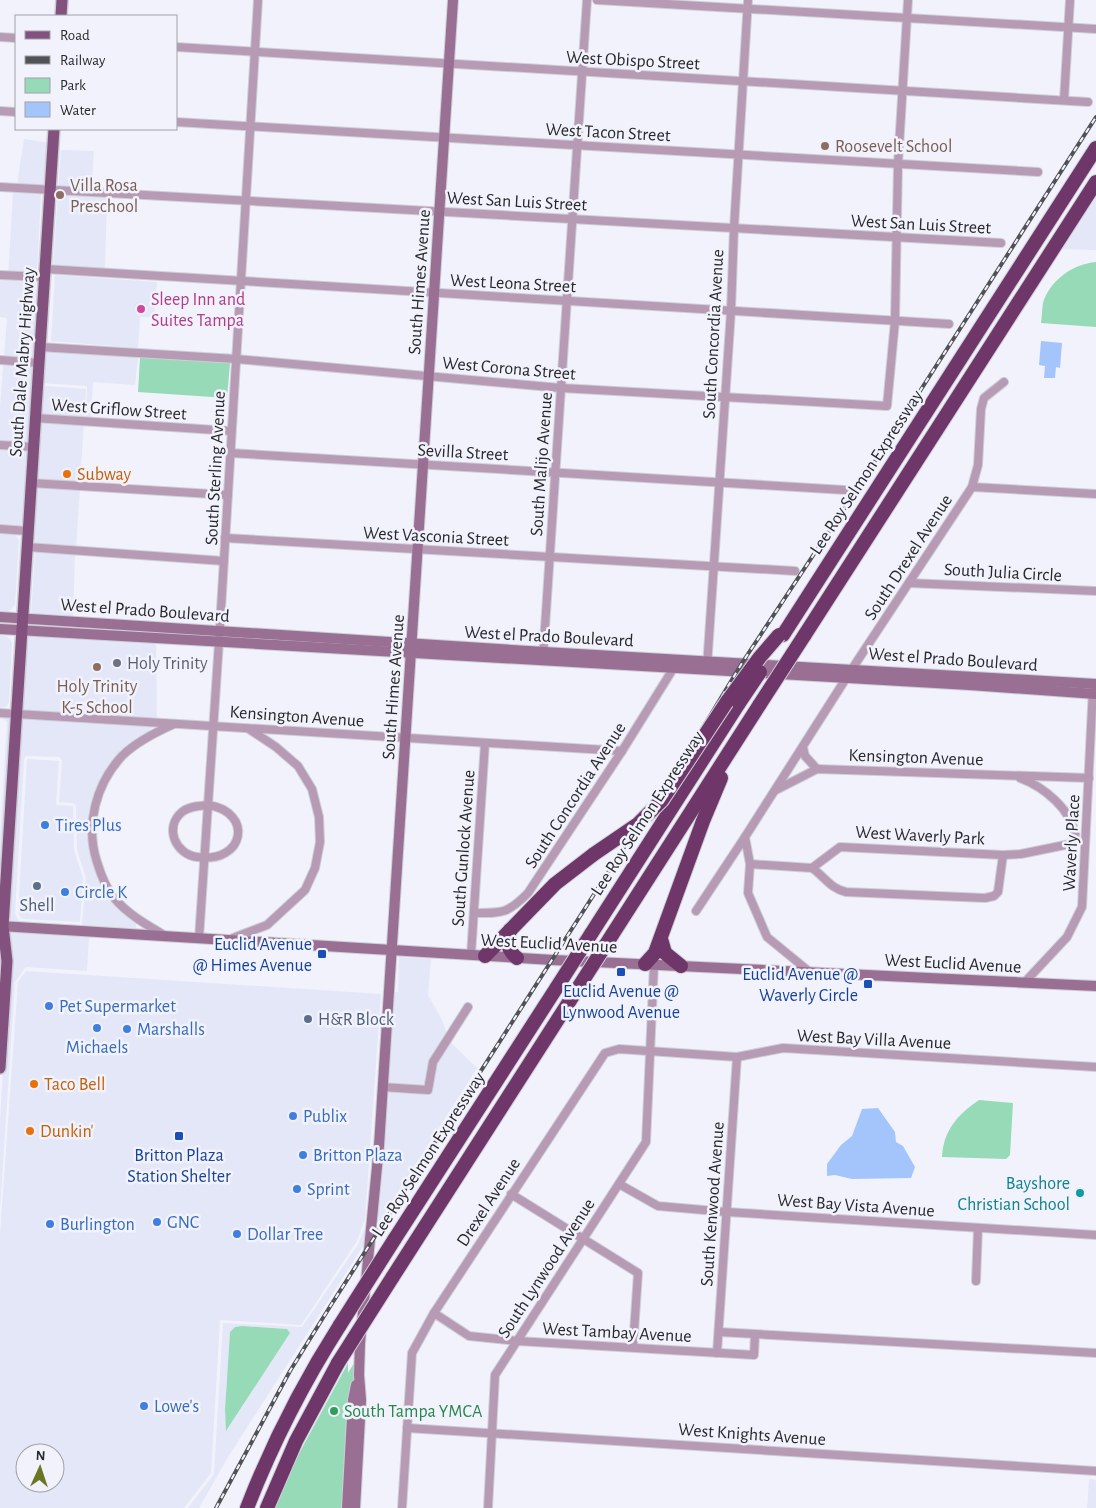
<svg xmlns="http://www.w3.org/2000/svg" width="1096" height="1508" viewBox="0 0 1096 1508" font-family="'Alegreya Sans',sans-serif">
	<rect width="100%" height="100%" fill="#f1f2fb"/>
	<g fill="#e4e7f7" fill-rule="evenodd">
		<polygon points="24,139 50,143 47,186 17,185"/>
		<polygon points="61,150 94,151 91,196 107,198 105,269 53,266"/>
		<polygon points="13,192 41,194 32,370 28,438 26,442 0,441 0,407 7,318 0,317 0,277 8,277"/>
		<polygon points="1096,192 1096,250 1059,249"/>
		<polygon points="55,275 157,282 154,317 140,317 138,348 51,341"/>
		<polygon points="43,351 138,357 135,385 93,382 91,418 86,418 87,386 42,383"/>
		<polygon points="44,386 86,389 80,483 38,479"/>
		<polygon points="0,449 20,450 26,452 22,521 20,526 9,528 0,527"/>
		<polygon points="37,487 80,489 76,548 35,544"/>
		<polygon points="0,532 15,534 19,540 15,605 6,614 0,614"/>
		<polygon points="35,552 75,554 73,618 31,616"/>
		<polygon points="0,634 9,638 12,643 9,702 7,706 0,709"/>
		<polygon points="24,634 156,642 157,719 19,710"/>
		<polygon points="0,717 12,717 0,914 0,838 7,722 4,719 0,719"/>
		<path d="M19,718L154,726L147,733L121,753L104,774L95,795L88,834L92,857L104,889L112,901L136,922V931L6,923ZM26,756L59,757L62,760L59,802L73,803L76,805L77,850L86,878L82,925L24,922L19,921L15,914L24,759Z"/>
		<polygon points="27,759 59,761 56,805 73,806 74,850 83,878 80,922 24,919 21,918 18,912"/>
		<polygon points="6,930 89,935 87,971 26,967 24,969 15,982 0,1209 0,1120 10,961"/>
		<polygon points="399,957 431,959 428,995 442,1020 447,1034 426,1086 386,1083 391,992 398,992"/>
		<path d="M26,971L381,994L365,1219L357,1241L301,1325L220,1320L211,1473L184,1508H0V1234L18,982ZM25,1453H55V1483H25Z"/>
		<path d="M382,991H385L367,1240L228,1457L199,1508H188L214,1474L223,1323L302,1327L359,1243L368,1219L384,994ZM242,1326L287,1329L290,1333L227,1430L225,1410L230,1332L235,1327Z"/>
		<polygon points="450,1042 477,1068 375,1228 385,1091 428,1094 432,1091 436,1064"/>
		<polygon points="1089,1479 1096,1480 1096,1508 1087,1508"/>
	</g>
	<g fill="#96dab8">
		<path d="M1096,262V327L1041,323C1042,316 1042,309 1043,303C1050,280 1073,264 1096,262Z"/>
		<polygon points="140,357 230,363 227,398 138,392"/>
		<path d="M979,1100L1013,1103L1010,1155L1006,1159L942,1157C943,1131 958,1114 979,1100Z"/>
		<polygon points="242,1326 287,1329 290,1333 226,1431 225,1410 230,1332 235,1327"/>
		<polygon points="356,1360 356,1374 350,1400 344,1508 274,1508 295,1461 348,1363 348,1373"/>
	</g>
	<g fill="#a4c5fc">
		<polygon points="1041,341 1062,343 1060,368 1056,367 1055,378 1044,378 1045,366 1039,365"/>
		<polygon points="878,1108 895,1132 896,1142 903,1146 915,1167 911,1178 852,1179 835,1175 827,1176 827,1164 841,1145 852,1136 862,1109"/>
	</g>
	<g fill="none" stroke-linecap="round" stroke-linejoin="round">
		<g stroke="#cdced6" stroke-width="10">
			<g id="street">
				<polyline points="597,0 1096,29"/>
				<polyline points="0,37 16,38"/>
				<polyline points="176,47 1088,102"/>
				<polyline points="1064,100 1070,0"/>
				<polyline points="0,111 16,112"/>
				<polyline points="176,122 1038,172"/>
				<polyline points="0,187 1001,243"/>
				<polyline points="45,269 949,324"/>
				<polyline points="0,275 44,277"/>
				<polyline points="40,347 236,359 561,388 887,406 895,321 898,164 908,0"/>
				<polyline points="0,360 39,363"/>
				<polyline points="35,418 231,431"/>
				<polyline points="0,445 34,447"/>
				<polyline points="230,453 845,490"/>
				<polyline points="31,483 228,495"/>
				<polyline points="972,487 1096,494"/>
				<polyline points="0,529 28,531"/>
				<polyline points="225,538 795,571"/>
				<polyline points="27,547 224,561"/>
				<polyline points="909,583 1096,591"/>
				<polyline points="543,657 587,0"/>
				<polyline points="707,667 731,311 734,228 748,0"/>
				<polyline points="0,713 622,751"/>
				<polyline points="803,747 805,756 817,769"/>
				<path d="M1020,778C1044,787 1071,809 1075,835"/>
				<polyline points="776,790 817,769 1089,778"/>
				<path d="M208,805C254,812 245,864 197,857C175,854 164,827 182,812C189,806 199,806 208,805Z"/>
				<polyline points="750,864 812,868"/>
				<polyline points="812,868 840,847 1003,855 1021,854 1070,844 1075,835"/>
				<path d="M812,868C824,876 831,889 846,892L985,898L994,896L998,892L1003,855"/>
				<polyline points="696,911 745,837"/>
				<path d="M474,913C503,913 507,914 528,893L622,751L673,669L675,664"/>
				<path d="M164,935C147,925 129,915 115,899C106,889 101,875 97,862C85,825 96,784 122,756C136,742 156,732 174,724"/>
				<polyline points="199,938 219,642 258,0"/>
				<polyline points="233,938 267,925 305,890 315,868 320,842 319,817 312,789 298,766 276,747 249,729"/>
				<polyline points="471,955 485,743"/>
				<polyline points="811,973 767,937 748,893 750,864 745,837 852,669 972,487 978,465 981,409 984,398 1004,382"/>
				<polyline points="1024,983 1067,937 1082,907 1093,688"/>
				<polyline points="382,1087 428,1090 433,1062 468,1007"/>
				<polyline points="619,1184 658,1206 727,1212 1096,1235"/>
				<polyline points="511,1194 638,1273 633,1347"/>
				<polyline points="976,1281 978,1228"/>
				<polyline points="434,1313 469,1336 517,1341 754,1355 755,1335"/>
				<polyline points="719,1332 1096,1353"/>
				<polyline points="717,1353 737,1057"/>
				<polyline points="407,1428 1096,1471"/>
				<polyline points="402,1508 412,1353 434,1313 605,1053 619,1049 737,1057 783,1048 1096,1067"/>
				<polyline points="488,1508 495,1375 646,1142 654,965"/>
			</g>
		</g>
		<g stroke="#cdced6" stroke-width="12">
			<g id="secondary">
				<polyline points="0,617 544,652 1096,684"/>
				<polyline points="0,629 970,685 1096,694"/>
				<polyline points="0,926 553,960 1096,986"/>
				<polyline points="347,1508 353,1400 356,1385"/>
				<polyline points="355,1508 361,1400 359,1375 360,1343 379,1146 453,0"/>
			</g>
		</g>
		<g stroke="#cdced6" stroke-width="14">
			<g id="primary">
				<polyline points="61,16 62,0"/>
				<polyline points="0,1068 7,961 3,926 54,129"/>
			</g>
		</g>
		<g stroke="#cdced6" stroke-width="16">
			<g id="highway">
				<polyline points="783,635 1096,148"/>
				<polyline points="804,636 1096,182"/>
				<path d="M510,930C506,941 507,950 517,958"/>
				<polyline points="591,934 739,703"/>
				<polyline points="612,935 760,704"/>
				<polyline points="661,939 665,953 681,966"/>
				<polyline points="485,956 555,884 594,854"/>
				<polyline points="645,964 655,953 703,821 721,778"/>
				<polyline points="394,1240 557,987"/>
				<polyline points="392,1278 578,988"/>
				<path d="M247,1508C272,1444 303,1383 340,1325"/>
				<polyline points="267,1508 296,1441 338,1363"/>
			</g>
		</g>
		<use href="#street" stroke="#b79ab4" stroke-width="8"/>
		<use href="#secondary" stroke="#997094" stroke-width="10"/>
		<use href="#primary" stroke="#83517e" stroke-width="11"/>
		<use href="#highway" stroke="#6f366a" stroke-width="14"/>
		<g stroke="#515256" stroke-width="4">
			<polyline id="rail" points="216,1508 290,1371 331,1305 648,810 678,769 742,663 859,486 1096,117"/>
		</g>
		<use href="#rail" stroke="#f1f2fb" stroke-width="2" stroke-dasharray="5.5" stroke-linecap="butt"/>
		<g stroke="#cdced6" stroke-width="16" stroke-linecap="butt">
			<g id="highway-bridge">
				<polyline points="739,703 760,672"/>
				<polyline points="760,704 804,636"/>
				<polyline points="594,854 638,824 662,800 726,703 760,657 779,635"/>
				<polyline points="557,987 591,934"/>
				<polyline points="578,988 612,935"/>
				<polyline points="340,1325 394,1240"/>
				<polyline points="338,1363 392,1278"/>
			</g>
		</g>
		<use href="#highway-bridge" stroke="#6f366a" stroke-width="14"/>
	</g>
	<g fill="#8d6e63" stroke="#f1f2fb" stroke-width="2">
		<circle cx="825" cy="146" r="5"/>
		<circle cx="60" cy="195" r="5"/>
		<circle cx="97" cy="667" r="5"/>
	</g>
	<circle fill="#d1479c" stroke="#f1f2fb" stroke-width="2" cx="141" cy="309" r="5"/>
	<g fill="#e8710a" stroke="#f1f2fb" stroke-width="2">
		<circle cx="67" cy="474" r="5"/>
		<circle cx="34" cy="1084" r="5"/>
		<circle cx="30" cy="1131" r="5"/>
	</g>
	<circle fill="#6b7280" stroke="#f1f2fb" stroke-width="2" cx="117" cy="663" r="5"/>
	<g fill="#3f7fe0" stroke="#f1f2fb" stroke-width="2">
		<circle cx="45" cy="825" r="5"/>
		<circle cx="65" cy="892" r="5"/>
		<circle cx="49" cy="1006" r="5"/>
		<circle cx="97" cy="1028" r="5"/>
		<circle cx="127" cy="1029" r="5"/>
		<circle cx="293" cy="1116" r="5"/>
		<circle cx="303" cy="1155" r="5"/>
		<circle cx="297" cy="1189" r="5"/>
		<circle cx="157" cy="1222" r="5"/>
		<circle cx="50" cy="1224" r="5"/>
		<circle cx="237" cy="1234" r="5"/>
		<circle cx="144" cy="1406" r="5"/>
	</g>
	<g fill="#5c6f8a" stroke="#f1f2fb" stroke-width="2">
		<circle cx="37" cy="886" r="5"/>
		<circle cx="308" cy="1019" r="5"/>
	</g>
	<g fill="#1a4fb4" stroke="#f1f2fb" stroke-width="2">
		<rect x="317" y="949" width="10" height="10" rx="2.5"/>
		<rect x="616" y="967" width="10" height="10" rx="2.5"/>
		<rect x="863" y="979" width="10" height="10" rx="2.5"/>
		<rect x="174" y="1131" width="10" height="10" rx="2.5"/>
	</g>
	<circle fill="#0f9aa8" stroke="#f1f2fb" stroke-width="2" cx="1080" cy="1193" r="5"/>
	<circle fill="#2e9e5b" stroke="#f1f2fb" stroke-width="2" cx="334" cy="1411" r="5"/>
	<g text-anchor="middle" stroke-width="5" stroke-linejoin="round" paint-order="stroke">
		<g font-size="18" fill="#28292c" stroke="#f1f2fb">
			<text transform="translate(633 60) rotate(3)" y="6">West Obispo Street</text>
			<text transform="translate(608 132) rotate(3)" y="6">West Tacon Street</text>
			<text transform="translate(517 201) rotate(3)" y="6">West San Luis Street</text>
			<text transform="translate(921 224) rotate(3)" y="6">West San Luis Street</text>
			<text transform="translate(419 282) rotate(-86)" y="6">South Himes Avenue</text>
			<text transform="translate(513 283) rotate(3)" y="6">West Leona Street</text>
			<text transform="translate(713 334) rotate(-87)" y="6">South Concordia Avenue</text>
			<text transform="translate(22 362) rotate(-86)" y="6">South Dale Mabry Highway</text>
			<text transform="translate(509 368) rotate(5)" y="6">West Corona Street</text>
			<text transform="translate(119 409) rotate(4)" y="6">West Griflow Street</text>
			<text transform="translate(463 452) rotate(3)" y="6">Sevilla Street</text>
			<text transform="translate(541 464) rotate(-86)" y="6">South Malijo Avenue</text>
			<text transform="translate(215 468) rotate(-87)" y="6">South Sterling Avenue</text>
			<text transform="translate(866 472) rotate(-57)" y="6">Lee Roy Selmon Expressway</text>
			<text transform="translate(436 536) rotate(3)" y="6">West Vasconia Street</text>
			<text transform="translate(908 557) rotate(-57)" y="6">South Drexel Avenue</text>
			<text transform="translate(1003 572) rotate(3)" y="6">South Julia Circle</text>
			<text transform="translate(145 610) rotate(4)" y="6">West el Prado Boulevard</text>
			<text transform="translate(549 636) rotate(3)" y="6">West el Prado Boulevard</text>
			<text transform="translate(953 659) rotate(4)" y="6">West el Prado Boulevard</text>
			<text transform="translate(393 687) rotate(-86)" y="6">South Himes Avenue</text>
			<text transform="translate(297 716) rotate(4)" y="6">Kensington Avenue</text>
			<text transform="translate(916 757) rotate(2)" y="6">Kensington Avenue</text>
			<text transform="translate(575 795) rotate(-57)" y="6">South Concordia Avenue</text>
			<text transform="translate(647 813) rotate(-57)" y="6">Lee Roy Selmon Expressway</text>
			<text transform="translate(920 835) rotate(3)" y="6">West Waverly Park</text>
			<text transform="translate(1071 843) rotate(-87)" y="6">Waverly Place</text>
			<text transform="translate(463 848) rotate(-86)" y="6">South Gunlock Avenue</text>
			<text transform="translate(549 943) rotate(3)" y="6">West Euclid Avenue</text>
			<text transform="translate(953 963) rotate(3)" y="6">West Euclid Avenue</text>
			<text transform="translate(874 1039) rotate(3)" y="6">West Bay Villa Avenue</text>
			<text transform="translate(428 1154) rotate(-57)" y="6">Lee Roy Selmon Expressway</text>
			<text transform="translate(488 1202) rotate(-57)" y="6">Drexel Avenue</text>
			<text transform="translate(712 1204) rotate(-86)" y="6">South Kenwood Avenue</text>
			<text transform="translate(856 1205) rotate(4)" y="6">West Bay Vista Avenue</text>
			<text transform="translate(546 1268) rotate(-57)" y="6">South Lynwood Avenue</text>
			<text transform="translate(617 1332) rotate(3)" y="6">West Tambay Avenue</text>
			<text transform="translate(752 1434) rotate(4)" y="6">West Knights Avenue</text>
		</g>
		<g font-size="18" fill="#785e54" stroke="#f1f2fb" text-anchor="start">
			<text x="835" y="152">Roosevelt School</text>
			<text x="70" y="191">Villa Rosa<tspan x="70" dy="21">Preschool</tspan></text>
			<text x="97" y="692" text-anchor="middle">Holy Trinity<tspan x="97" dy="21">K-5 School</tspan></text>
		</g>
		<g font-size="18" fill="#b23c85" stroke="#f1f2fb" text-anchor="start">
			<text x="151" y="305">Sleep Inn and<tspan x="151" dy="21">Suites Tampa</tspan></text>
		</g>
		<g font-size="18" fill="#c56008" stroke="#f1f2fb" text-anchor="start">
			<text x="77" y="480">Subway</text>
			<text x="44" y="1090">Taco Bell</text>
			<text x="40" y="1137">Dunkin'</text>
		</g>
		<g font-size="18" fill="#5b616d" stroke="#f1f2fb" text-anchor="start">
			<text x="127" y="669">Holy Trinity</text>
		</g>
		<g font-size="18" fill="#366cbe" stroke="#f1f2fb" text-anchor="start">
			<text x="55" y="831">Tires Plus</text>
			<text x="75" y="898">Circle K</text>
			<text x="59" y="1012">Pet Supermarket</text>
			<text x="137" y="1035">Marshalls</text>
			<text x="97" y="1053" text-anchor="middle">Michaels</text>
			<text x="303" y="1122">Publix</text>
			<text x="313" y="1161">Britton Plaza</text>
			<text x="307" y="1195">Sprint</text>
			<text x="167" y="1228">GNC</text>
			<text x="60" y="1230">Burlington</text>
			<text x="247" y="1240">Dollar Tree</text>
			<text x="154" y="1412">Lowe's</text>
		</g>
		<g font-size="18" fill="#4e5e75" stroke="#f1f2fb">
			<text x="37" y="911">Shell</text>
			<text x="318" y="1025" text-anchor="start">H&amp;R Block</text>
		</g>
		<g font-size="18" fill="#164399" stroke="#f1f2fb" text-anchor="end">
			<text x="312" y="950">Euclid Avenue<tspan x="312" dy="21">@ Himes Avenue</tspan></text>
			<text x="858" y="980">Euclid Avenue @<tspan x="858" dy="21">Waverly Circle</tspan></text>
			<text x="621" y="997" text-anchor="middle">Euclid Avenue @<tspan x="621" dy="21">Lynwood Avenue</tspan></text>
			<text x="179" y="1161" text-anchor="middle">Britton Plaza<tspan x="179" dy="21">Station Shelter</tspan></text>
		</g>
		<g font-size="18" fill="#0d838f" stroke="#f1f2fb" text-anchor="end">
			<text x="1070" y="1189">Bayshore<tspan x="1070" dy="21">Christian School</tspan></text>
		</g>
		<g font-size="18" fill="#27864d" stroke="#f1f2fb" text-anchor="start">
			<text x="344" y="1417">South Tampa YMCA</text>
		</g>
	</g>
	<rect x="15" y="15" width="162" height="115" fill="#f1f2fb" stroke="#a1a2a8"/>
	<rect x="25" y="31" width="25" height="8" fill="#83517e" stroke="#a1a2a8"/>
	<text x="60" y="40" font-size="15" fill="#28292c">Road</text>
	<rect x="25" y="56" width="25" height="8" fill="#515256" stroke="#a1a2a8"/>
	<text x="60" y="65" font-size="15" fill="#28292c">Railway</text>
	<rect x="25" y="78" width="25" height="15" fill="#96dab8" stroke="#a1a2a8"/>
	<text x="60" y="90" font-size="15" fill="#28292c">Park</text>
	<rect x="25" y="102" width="25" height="15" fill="#a4c5fc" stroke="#a1a2a8"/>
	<text x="60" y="115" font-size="15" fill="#28292c">Water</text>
	<g transform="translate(40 1468) rotate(3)"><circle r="24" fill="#f1f2fb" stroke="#a1a2a8"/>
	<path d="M0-4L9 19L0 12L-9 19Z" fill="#6a7622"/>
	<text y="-8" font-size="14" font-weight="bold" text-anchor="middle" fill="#28292c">N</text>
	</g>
</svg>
